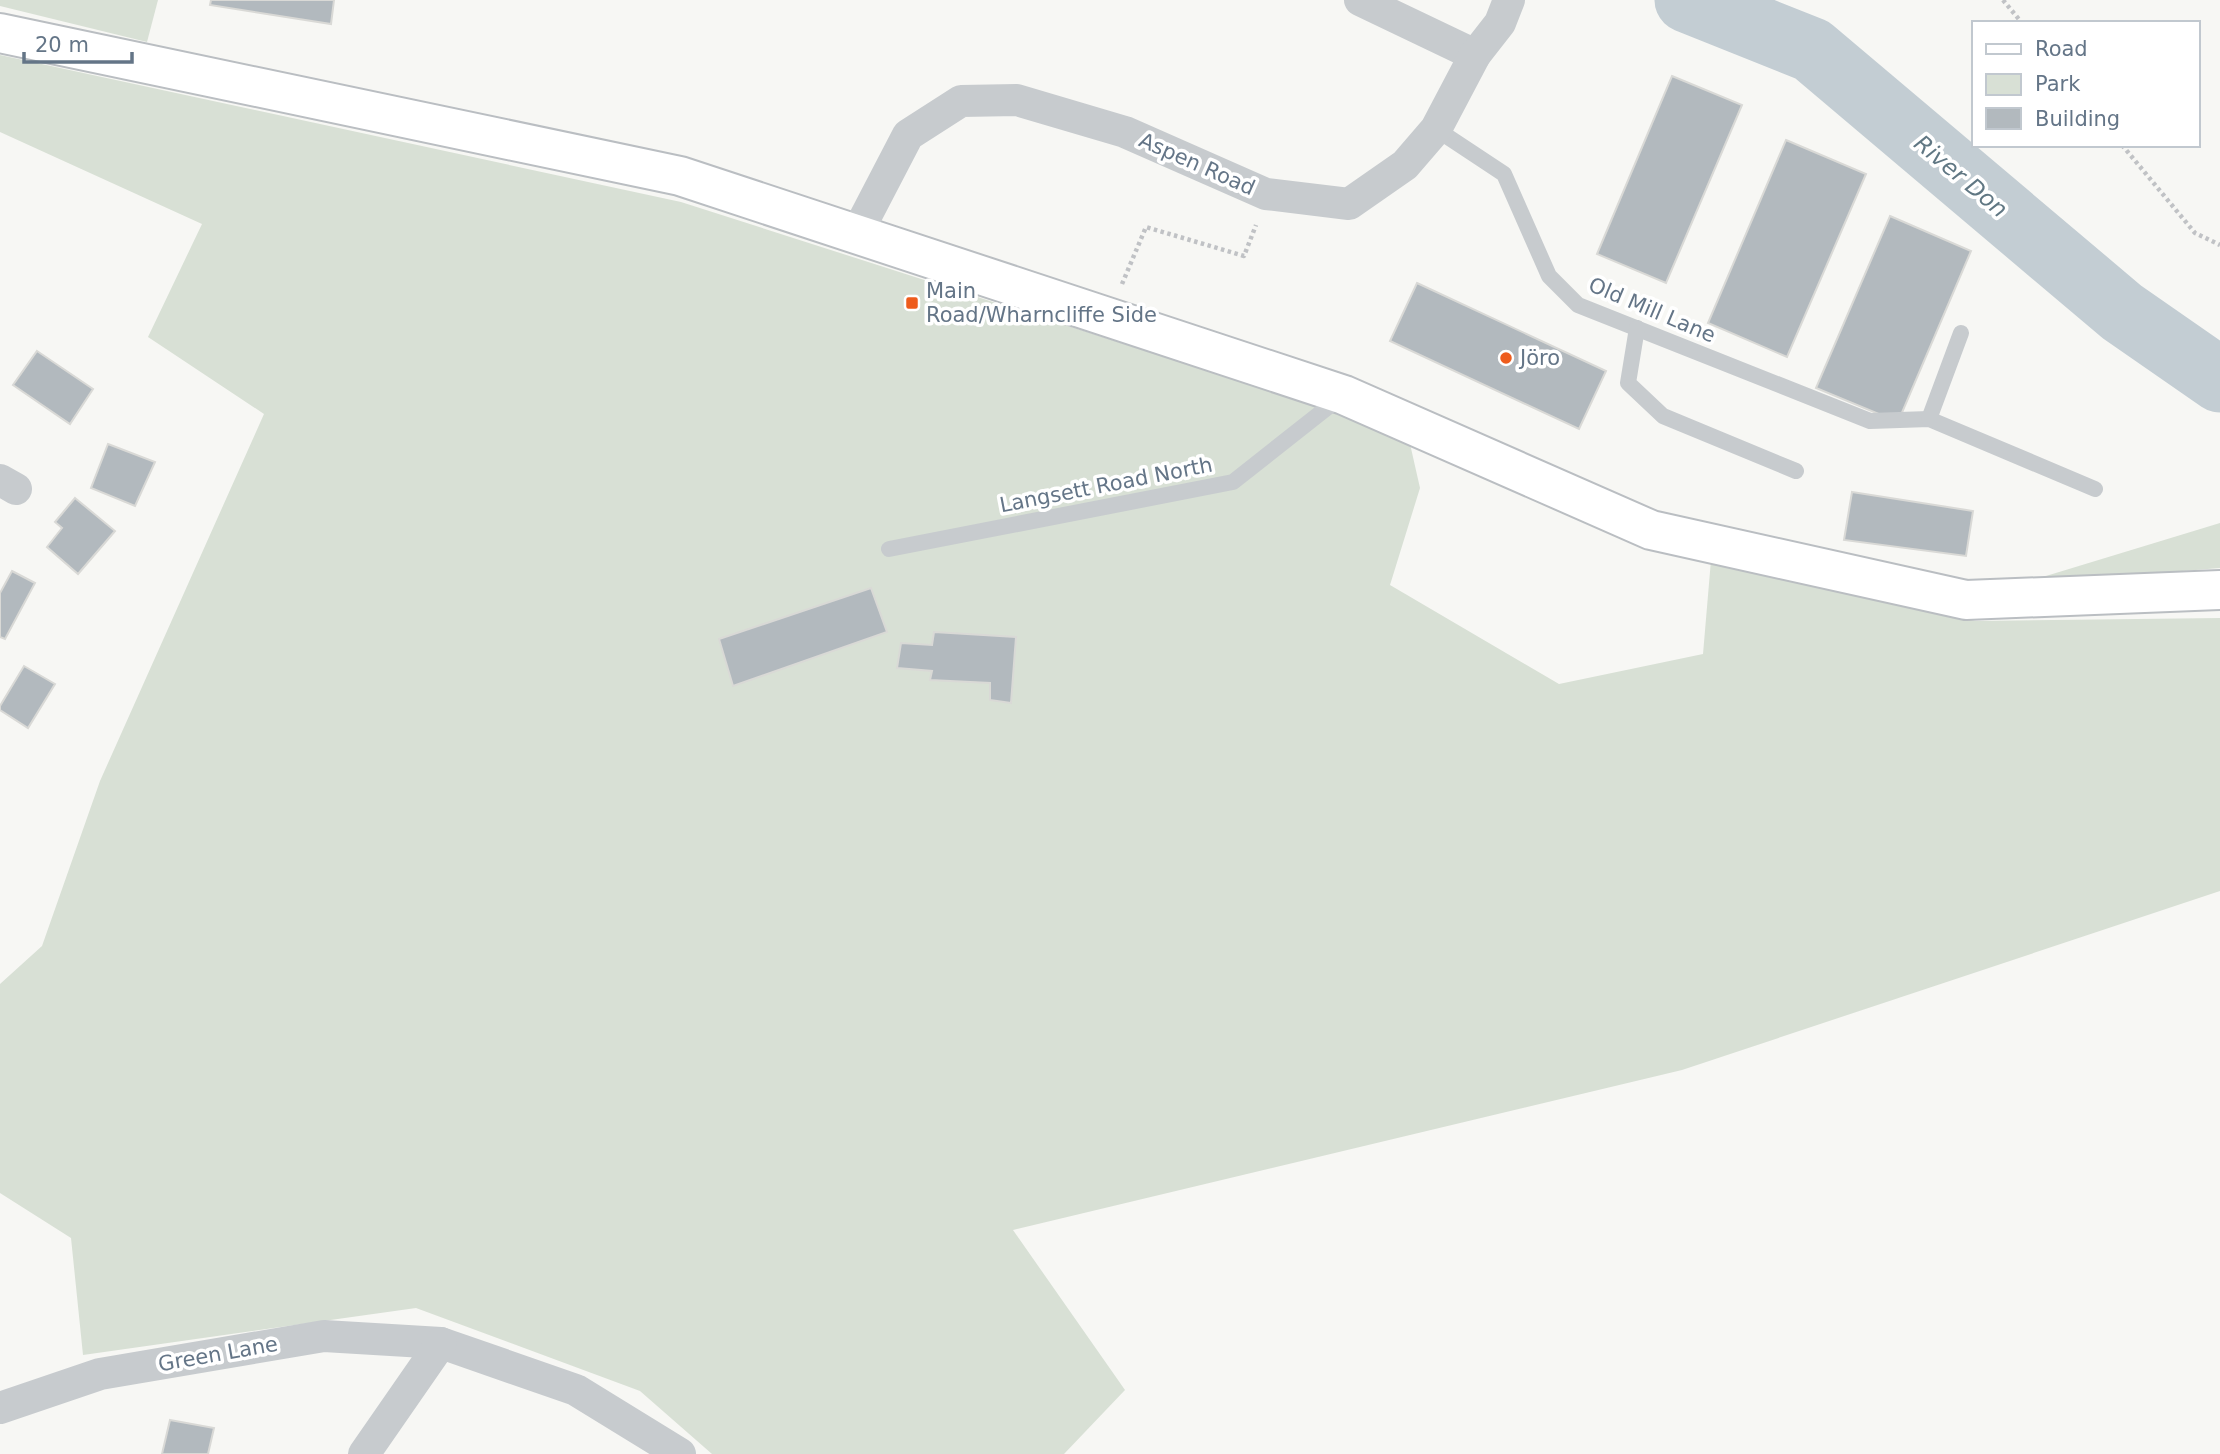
<svg xmlns="http://www.w3.org/2000/svg" width="2220" height="1454" viewBox="0 0 2220 1454" font-family="'DejaVu Sans',sans-serif">
	<rect width="100%" height="100%" fill="#f7f7f4"/>
	<g fill="#d8e0d5">
		<polygon points="0,0 158,0 147,42 0,6"/>
		<polygon points="0,55 681,202 1408,435 1420,488 1390,585 1559,684 1703,654 1711,560 1975,621 2220,618 2220,891 1682,1070 1013,1230 1125,1390 1064,1454 712,1454 640,1391 416,1308 83,1355 71,1238 0,1193 0,984 42,946 100,781 264,414 148,337 202,224 0,132"/>
		<polygon points="2220,523 2220,568 2020,584"/>
	</g>
	<g fill="none" stroke-linecap="round" stroke-linejoin="round">
		<polyline stroke="#c3cdd3" stroke-width="65" points="1687,0 1812,50 2122,312 2220,380"/>
	</g>
	<g fill="#b2b9be" stroke="#d9d9d6" stroke-width="2">
		<polygon points="211,0 334,0 331,24 210,5"/>
		<polygon points="1672,76 1742,105 1666,283 1597,254"/>
		<polygon points="1786,140 1866,174 1787,357 1708,323"/>
		<polygon points="1890,216 1971,251 1898,422 1816,388"/>
		<polygon points="1417,283 1606,371 1579,429 1390,341"/>
		<polygon points="37,351 93,389 70,424 13,385"/>
		<polygon points="108,444 155,462 135,506 91,488"/>
		<polygon points="1852,492 1973,511 1966,556 1844,540"/>
		<polygon points="75,498 115,531 78,574 47,547 62,528 55,522"/>
		<polygon points="12,571 35,583 5,639 0,637 0,593"/>
		<polygon points="871,588 887,632 733,686 719,639"/>
		<polygon points="934,632 1016,637 1011,703 990,700 990,683 930,680 932,671 897,668 901,643 932,645"/>
		<polygon points="24,666 55,684 28,728 0,710 0,706"/>
		<polygon points="170,1420 214,1428 208,1454 162,1454"/>
	</g>
	<g fill="none" stroke-linecap="round" stroke-linejoin="round">
		<g stroke="#babec2" stroke-width="42">
			<polyline id="primary" points="0,33 680,176 1344,395 1651,530 1966,600 2220,590"/>
		</g>
		<g stroke="#c0c2c5" stroke-width="4.5" stroke-dasharray="3.5 3.5" stroke-linecap="butt">
			<polyline points="2003,0 2022,23"/>
			<polyline points="2122,145 2195,233 2220,245"/>
			<polyline points="1122,284 1146,227 1244,256 1256,225"/>
		</g>
		<g stroke="#c7cbce" stroke-width="16">
			<polyline points="1436,129 1504,174 1549,276 1578,305 1870,421 1929,419 2095,489"/>
			<polyline points="1637,328 1628,383 1663,416 1796,471"/>
			<polyline points="1929,419 1961,333"/>
			<polyline points="889,549 1233,482 1342,396"/>
		</g>
		<g stroke="#c7cbce" stroke-width="32">
			<polyline points="1360,0 1475,55"/>
			<polyline points="856,235 908,135 961,101 1017,100 1125,132 1266,194 1349,204 1405,165 1436,129 1475,55 1500,23 1509,0"/>
			<polyline points="0,480 16,489"/>
			<polyline points="0,1408 100,1374 324,1336 441,1343 576,1390 680,1454"/>
			<polyline points="364,1454 441,1343"/>
		</g>
		<use href="#primary" stroke="#fff" stroke-width="38"/>
	</g>
	<g fill="#ee5c1d" stroke="#fff" stroke-width="2.5">
		<rect x="905" y="296" width="14" height="14" rx="3.5"/>
		<circle cx="1506" cy="358" r="7"/>
	</g>
	<g text-anchor="middle" stroke-width="7" stroke-linejoin="round" paint-order="stroke">
		<g font-size="21" fill="#647587" stroke="#fff">
			<text transform="translate(1197 164) rotate(24)" y="7">Aspen Road</text>
			<text transform="translate(1652 310) rotate(23)" y="7">Old Mill Lane</text>
			<text transform="translate(1106 485) rotate(-11)" y="7">Langsett Road North</text>
			<text transform="translate(218 1354) rotate(-10)" y="7">Green Lane</text>
		</g>
		<g font-size="21" fill="#647587" stroke="#fff" text-anchor="start">
			<text x="926" y="298">Main<tspan x="926" dy="24">Road/Wharncliffe Side</tspan></text>
			<text x="1520" y="365">Jöro</text>
		</g>
		<g font-size="23" font-style="italic" fill="#607783" stroke="#fff">
			<text transform="translate(1961 176) rotate(40)" y="8">River Don</text>
		</g>
	</g>
	<rect x="1972" y="21" width="228" height="126" fill="#ffffff" stroke="#c1c8cf" stroke-width="2"/>
	<rect x="1986" y="44" width="35" height="10" fill="#ffffff" stroke="#c1c8cf" stroke-width="2"/>
	<text x="2035" y="56" font-size="21" fill="#647587">Road</text>
	<rect x="1986" y="74" width="35" height="21" fill="#d8e0d5" stroke="#c1c8cf" stroke-width="2"/>
	<text x="2035" y="91" font-size="21" fill="#647587">Park</text>
	<rect x="1986" y="108" width="35" height="21" fill="#b2b9be" stroke="#c1c8cf" stroke-width="2"/>
	<text x="2035" y="126" font-size="21" fill="#647587">Building</text>
	<path d="M24 52v10h108v-10" fill="none" stroke="#647587" stroke-width="3.5"/>
	<text x="35" y="52" font-size="21" fill="#647587" stroke="#ffffff" stroke-width="5" paint-order="stroke">20 m</text>
</svg>
